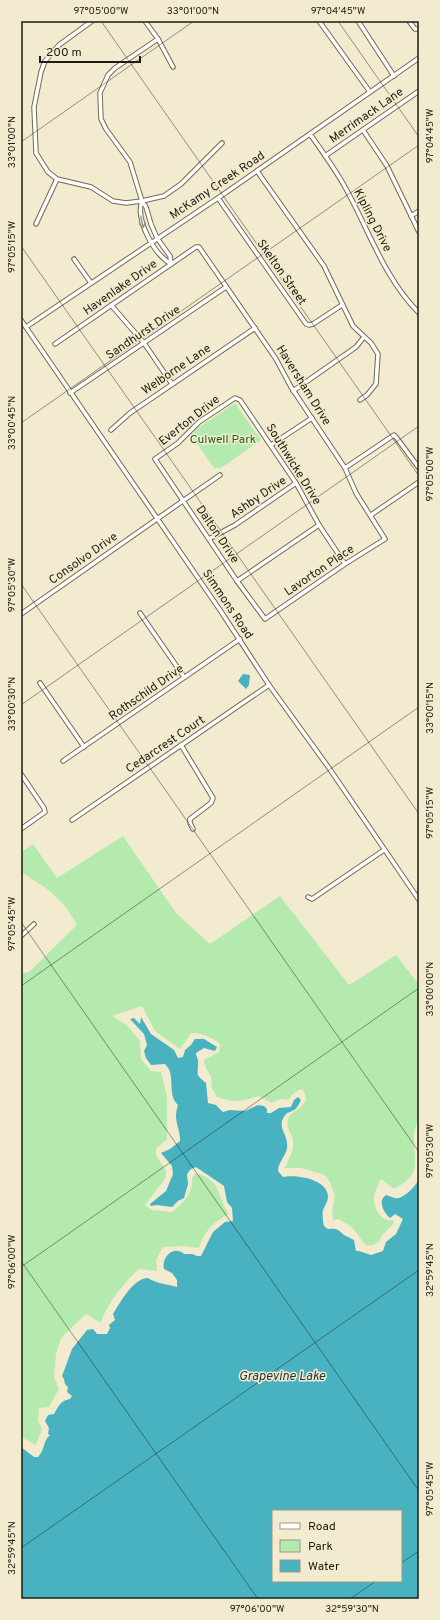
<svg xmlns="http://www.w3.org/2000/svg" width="440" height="1620" viewBox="0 0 440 1620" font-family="Overpass,sans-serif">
	<rect width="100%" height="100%" fill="#f2ebcf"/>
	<g fill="#b5eaaf">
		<polygon points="235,403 261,440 221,468 214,468 191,435 198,428"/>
		<path d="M123,836L176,913L210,944L280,896L349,985L396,955L419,985V1117C417,1123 414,1129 414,1135C413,1163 424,1173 394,1189L381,1179C379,1184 374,1192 374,1197C373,1209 382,1223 394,1220L393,1224L382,1235L380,1241L373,1245L366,1246L352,1227L338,1219L333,1220L332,1211L335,1196L330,1182L325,1175L301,1168H285C289,1158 294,1152 293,1141C292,1134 285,1127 288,1119C293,1107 314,1107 302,1089L295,1092L288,1100C281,1098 278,1099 272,1103L258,1096C239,1102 237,1103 217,1097L212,1088L211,1077L206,1068L204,1060L219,1052L220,1044C211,1037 204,1033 191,1033L180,1049L155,1031L142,1006L112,1016L127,1025L140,1041L141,1059L151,1071L161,1072L167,1096V1139L156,1149V1155L166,1171L165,1179L145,1205L152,1210L172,1212C183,1203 194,1193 192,1178L196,1173L206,1177L215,1184L225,1208L229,1214C212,1223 205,1231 199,1248L183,1246L163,1247L156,1260L157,1271L139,1269C126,1280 105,1307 101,1323L86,1314L61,1338L56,1354L54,1377L59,1389L49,1407L39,1408L38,1421L42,1429L36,1445L21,1437V974L29,972L77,925C61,896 48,889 21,872V852L33,844L57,878Z"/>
	</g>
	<g fill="#49b2c1" fill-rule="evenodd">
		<polygon points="243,674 250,675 249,685 246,689 238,681"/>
		<path d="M141,1017L151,1034L174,1050L178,1058L183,1057L185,1050L191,1045L195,1039H204L217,1047L215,1051L204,1048L196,1053C196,1057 199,1060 198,1063C198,1076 195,1074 206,1083L208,1103L216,1105L223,1112L230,1110L245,1111L258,1105L264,1106L267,1109V1113H271L279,1108L291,1107L294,1100L298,1097L301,1100C297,1108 296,1110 287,1113C274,1127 289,1133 287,1148C286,1156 278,1162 278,1171L283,1177C296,1174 327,1179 328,1196C328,1202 325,1205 323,1210C322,1214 323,1222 324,1226L328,1229C338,1228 338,1230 344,1235C347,1237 351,1238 354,1240L356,1251H359L371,1255L383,1251L386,1242L396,1234L403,1219L395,1214L390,1218C384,1213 377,1201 386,1195C389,1196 391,1197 395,1198C403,1200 416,1186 419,1179V1599H21V1447L34,1457H38C46,1448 42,1442 50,1435L48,1434L49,1428L45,1421L48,1415L54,1414C58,1407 61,1400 70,1399L72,1396L67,1392L68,1387L65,1384L64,1379L62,1376L72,1349L87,1330L93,1329L97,1334H107L110,1328L109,1325L115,1320L113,1314C120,1303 133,1278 148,1278C157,1284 168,1284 177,1287V1280L172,1273L164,1269C161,1257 174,1245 184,1254H192L197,1256H201L213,1232L225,1222L233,1221L232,1208L227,1202L224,1186L196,1167L191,1169L187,1174L188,1184L184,1198L178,1201L172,1207L157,1205L151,1206L150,1204L166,1191L173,1174L172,1166L161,1153L170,1149L180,1141V1138C179,1125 173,1121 178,1105C166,1094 177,1075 165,1064L151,1065L146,1058L144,1051L147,1045L144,1034L130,1019L134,1018L140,1024ZM273,1511H401V1581H273Z"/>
	</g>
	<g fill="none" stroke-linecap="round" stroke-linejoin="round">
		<g stroke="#716a52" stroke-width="5.5">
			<g id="minor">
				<polyline points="92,21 59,45 45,61 41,72 34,107 36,153 48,172 57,179 91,187 113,201 126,203 142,201 164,196 181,184 222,143"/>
				<polyline points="145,21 158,39 173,67"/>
				<polyline points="319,21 370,92"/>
				<polyline points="358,21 394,76"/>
				<polyline points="409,21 415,29 419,29"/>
				<polyline points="158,39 115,68 108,75 100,93 101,119 106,129 130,162 142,201 146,207 151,224 157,238 170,256 171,264"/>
				<polyline points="363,130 387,166 419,232"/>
				<path d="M310,134C322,151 335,169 345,187C369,230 384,278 419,313"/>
				<polyline points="325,156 419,91"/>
				<polyline points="257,171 324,266 353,326 371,343 378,354 376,384 367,395 360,400"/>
				<polyline points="218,198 306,324 309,325 313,324 342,305"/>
				<path d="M142,201C135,220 154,254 171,264"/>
				<polyline points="411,216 419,211"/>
				<polyline points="36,224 57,179"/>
				<polyline points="74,259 91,283"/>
				<polyline points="111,305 144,343 172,384"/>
				<polyline points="21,320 220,610 269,685 329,768 419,900"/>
				<polyline points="26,327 218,198 419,58"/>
				<polyline points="55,344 196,247 199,247 276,359 291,387 345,468 356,493 385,539 345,564 265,619 237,581 155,459 178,443 199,422 235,398 240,400 296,483 319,525 345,564"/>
				<polyline points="293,391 356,347 364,337"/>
				<polyline points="70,393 226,287"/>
				<polyline points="111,430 130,413 255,328"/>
				<polyline points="271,445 312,418"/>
				<polyline points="345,468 394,435 396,437 419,468"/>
				<polyline points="371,515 419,482"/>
				<polyline points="209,539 235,525 296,483"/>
				<polyline points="237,581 319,525"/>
				<polyline points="140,613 184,677"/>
				<polyline points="21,614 220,475"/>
				<polyline points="40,683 84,747"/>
				<polyline points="181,745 213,798 211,803 190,819 190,823 193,829"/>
				<polyline points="63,761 240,639"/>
				<polyline points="21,774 44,808 45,812 21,829"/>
				<polyline points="72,820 269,685"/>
				<polyline points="308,897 312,899 384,850"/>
				<polyline points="21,936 34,924"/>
			</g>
		</g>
		<use href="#minor" stroke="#fff" stroke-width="3.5"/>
	</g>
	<defs><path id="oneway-shaft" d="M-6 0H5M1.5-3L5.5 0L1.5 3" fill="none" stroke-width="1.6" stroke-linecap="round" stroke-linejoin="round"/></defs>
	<use stroke="#9a9994" href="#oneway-shaft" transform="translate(142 222) rotate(77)"/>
	<path fill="none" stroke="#1f1c12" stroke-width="1" stroke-opacity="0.45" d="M101,21L419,476M338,21L419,137M21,142L194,21M21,246L419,814M21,423L419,145M21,584L419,1152M21,705L419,426M21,922L419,1491M21,986L419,707M21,1261L258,1599M21,1267L419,988M21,1548L419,1270M401,1563L419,1551M350,1599L376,1581"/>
	<g text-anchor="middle" stroke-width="3" stroke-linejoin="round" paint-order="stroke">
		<g font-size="12" fill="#1f1c12" stroke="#f2ebcf">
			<text transform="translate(366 115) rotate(-35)" y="4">Merrimack Lane</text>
			<text transform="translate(217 185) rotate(-34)" y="4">McKamy Creek Road</text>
			<text transform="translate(373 220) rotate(63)" y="4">Kipling Drive</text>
			<text transform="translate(282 272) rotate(55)" y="4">Skelton Street</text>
			<text transform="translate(120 287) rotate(-35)" y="4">Havenlake Drive</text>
			<text transform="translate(143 332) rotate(-34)" y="4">Sandhurst Drive</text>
			<text transform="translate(176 369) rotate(-34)" y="4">Welborne Lane</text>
			<text transform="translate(304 385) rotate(58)" y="4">Haversham Drive</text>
			<text transform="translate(189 420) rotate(-38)" y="4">Everton Drive</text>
			<text transform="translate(294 464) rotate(58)" y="4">Southwicke Drive</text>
			<text transform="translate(258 497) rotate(-34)" y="4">Ashby Drive</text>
			<text transform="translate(218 534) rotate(56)" y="4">Dalton Drive</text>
			<text transform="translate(83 558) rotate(-35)" y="4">Consolvo Drive</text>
			<text transform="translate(319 570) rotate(-34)" y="4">Lavorton Place</text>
			<text transform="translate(228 604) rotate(56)" y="4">Simmons Road</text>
			<text transform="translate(146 692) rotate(-35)" y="4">Rothschild Drive</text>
			<text transform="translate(165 744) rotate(-34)" y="4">Cedarcrest Court</text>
		</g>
		<g font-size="12" fill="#20611b" stroke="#f2ebcf">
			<text x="223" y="443">Culwell Park</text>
		</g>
		<g font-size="13" font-style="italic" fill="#1c3437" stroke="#f2ebcf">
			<text x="282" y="1380">Grapevine Lake</text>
		</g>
	</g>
	<rect width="440" height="1620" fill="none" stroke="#f2ebcf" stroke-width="44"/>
	<rect x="272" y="1510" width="130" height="72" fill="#f2ebcf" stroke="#9e9883"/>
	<rect x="280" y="1523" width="20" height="6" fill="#ffffff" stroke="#9e9883"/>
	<text x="308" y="1530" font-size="12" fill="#1f1c12">Road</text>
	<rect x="280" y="1540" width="20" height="12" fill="#b5eaaf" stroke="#9e9883"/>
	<text x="308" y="1550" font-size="12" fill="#1f1c12">Park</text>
	<rect x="280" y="1560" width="20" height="12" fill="#49b2c1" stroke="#9e9883"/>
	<text x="308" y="1570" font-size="12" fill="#1f1c12">Water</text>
	<path d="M40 56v6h100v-6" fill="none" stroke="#1f1c12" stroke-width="2"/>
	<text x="46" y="56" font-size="12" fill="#1f1c12" stroke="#f2ebcf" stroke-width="3" paint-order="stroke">200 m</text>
	<rect x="22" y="22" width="396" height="1576" fill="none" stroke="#1f1c12" stroke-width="1.5"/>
	<g font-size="10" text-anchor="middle" fill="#1f1c12">
		<text x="101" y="14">97°05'00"W</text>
		<text x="193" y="14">33°01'00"N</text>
		<text x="338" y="14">97°04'45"W</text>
		<text transform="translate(429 136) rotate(-90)" y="4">97°04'45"W</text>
		<text transform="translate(11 142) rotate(-90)" y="4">33°01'00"N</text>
		<text transform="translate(11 247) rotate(-90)" y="4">97°05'15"W</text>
		<text transform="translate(11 423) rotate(-90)" y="4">33°00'45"N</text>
		<text transform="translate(429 474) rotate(-90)" y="4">97°05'00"W</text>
		<text transform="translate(11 585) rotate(-90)" y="4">97°05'30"W</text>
		<text transform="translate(11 704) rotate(-90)" y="4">33°00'30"N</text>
		<text transform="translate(429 708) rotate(-90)" y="4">33°00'15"N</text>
		<text transform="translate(429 813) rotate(-90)" y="4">97°05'15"W</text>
		<text transform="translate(11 924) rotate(-90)" y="4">97°05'45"W</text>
		<text transform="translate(429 989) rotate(-90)" y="4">33°00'00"N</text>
		<text transform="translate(429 1151) rotate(-90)" y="4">97°05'30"W</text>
		<text transform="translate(11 1262) rotate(-90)" y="4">97°06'00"W</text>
		<text transform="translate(429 1270) rotate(-90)" y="4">32°59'45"N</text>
		<text transform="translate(429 1489) rotate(-90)" y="4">97°05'45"W</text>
		<text transform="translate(11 1548) rotate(-90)" y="4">32°59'45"N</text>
		<text x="257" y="1612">97°06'00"W</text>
		<text x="352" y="1612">32°59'30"N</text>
	</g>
</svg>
